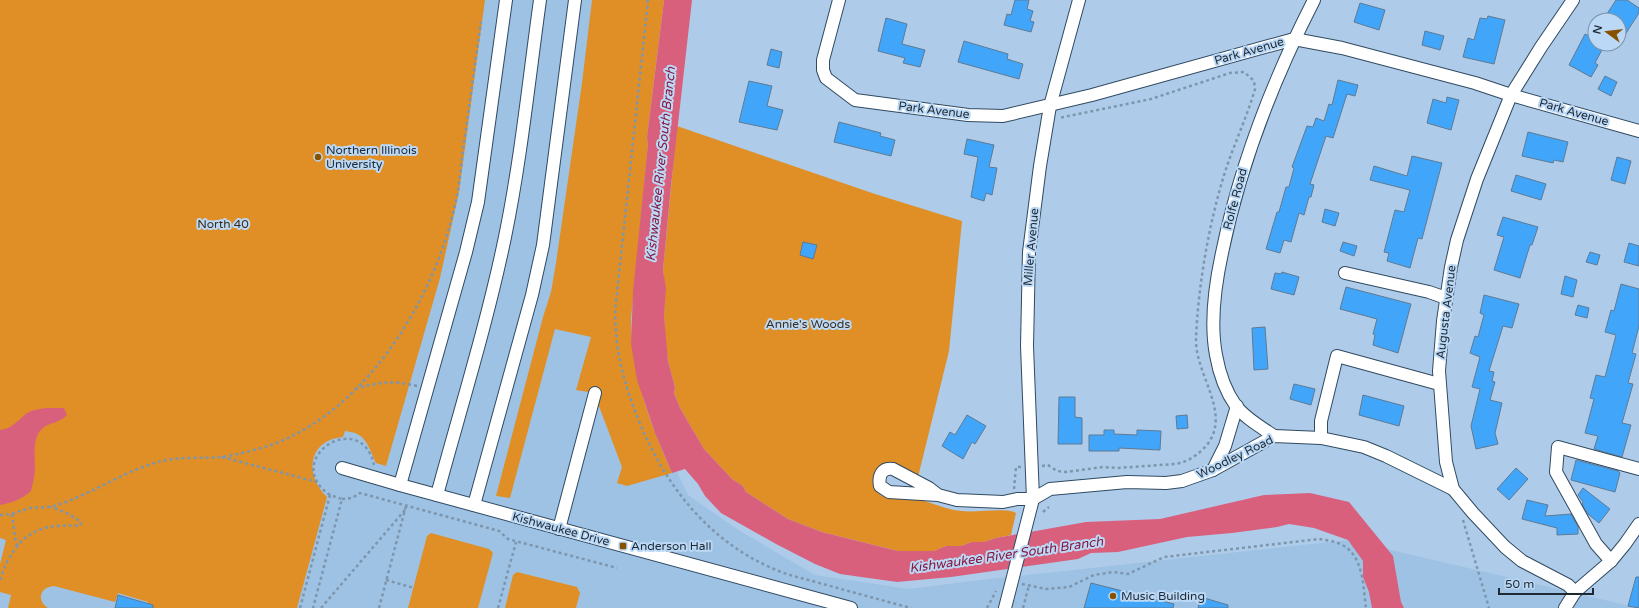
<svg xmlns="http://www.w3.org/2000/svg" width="1639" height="608" viewBox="0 0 1639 608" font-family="'Varela Round',sans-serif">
	<rect width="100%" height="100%" fill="#aecce9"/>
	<polygon fill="#9ec2e4" points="0,0 656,0 635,383 688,495 740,531 815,575 909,589 972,581 1348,540 1639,608 0,608"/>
	<g fill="#df8f26">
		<path d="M0,0H485L459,192L440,278L386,466L376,463C372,455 367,438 357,434C354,432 349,432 345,431L343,437C308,440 304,475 327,497L297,608H147L148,602L118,593L115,602L54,586C40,587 36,600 48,608H8L11,595L0,592V564L6,540L0,538Z"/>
		<path d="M592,0H664L647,137L648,144L631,319C632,376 649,421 672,473L627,486L617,483L622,467L594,393L576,390L591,337L555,329L510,498L496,496L543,317L551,292L556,263L582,83Z"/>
		<path d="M677,126L875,194L962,221L949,351L918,477C907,471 890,454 878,468C874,471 873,476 873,481C874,492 884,500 894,498C898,498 902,495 906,496C910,496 914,498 918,499C932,503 947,510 962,511C976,513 1007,507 1016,513L1011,535L996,538L984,542H972L961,546H946L934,551H898L822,532L788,519L746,492L743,486L732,479L704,449L680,408L674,393L675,387L668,361L665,338L664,316L665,288L663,270Z"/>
		<polygon points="431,533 489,549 493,553 478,608 408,608 427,536"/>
		<polygon points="517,572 577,587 580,593 576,608 505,608 513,575"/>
	</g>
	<g fill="#d9607d">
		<polygon points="664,0 692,0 671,186 663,270 666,288 664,316 668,361 675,387 674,393 680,408 704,449 732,479 743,486 746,492 788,519 822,532 898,551 934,551 946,546 961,546 972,542 984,542 996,538 1086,522 1160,519 1264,495 1310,493 1349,502 1393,556 1401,602 1404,608 1372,608 1369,592 1363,577 1363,561 1348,540 1314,528 1289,524 1277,527 1232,533 1187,537 1118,552 1091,553 1078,559 951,577 897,582 840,574 815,564 776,544 721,513 705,496 698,484 685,469 672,473 655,433 637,380 631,344 633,291 648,144 647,137"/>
		<path d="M46,408H64L67,415C58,424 50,422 43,428C32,437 35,454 35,466C35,475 33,483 31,491C22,499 12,503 0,505V430C12,429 18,420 27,413C32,410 40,409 46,408Z"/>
	</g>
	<g fill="#41a6f9" stroke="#5e7a94">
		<polygon points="1015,0 1029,0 1027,9 1033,11 1030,21 1034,22 1031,32 1004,25 1007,14 1011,15"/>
		<polygon points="1616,0 1627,0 1639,8 1639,13 1619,44 1619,20 1603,20"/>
		<polygon points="1360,3 1385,10 1379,30 1354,22"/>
		<polygon points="1488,16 1505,20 1494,64 1463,57 1468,38 1474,40 1480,18 1487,19"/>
		<polygon points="886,18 907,24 902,44 925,50 920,67 903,63 905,58 878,51"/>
		<polygon points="1425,31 1444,36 1440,50 1422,45"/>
		<polygon points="1585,34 1595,39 1595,44 1605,44 1595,63 1598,65 1591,77 1569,65"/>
		<polygon points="964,41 1008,54 1007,59 1023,64 1019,79 958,62"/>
		<polygon points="771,49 782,52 779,68 767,65"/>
		<polygon points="1605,76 1617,82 1611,96 1598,89"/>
		<polygon points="1338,80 1358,85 1355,96 1347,94 1333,138 1326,136 1310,184 1314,185 1311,197 1309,197 1304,215 1299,213 1291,242 1284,240 1280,253 1266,249 1277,212 1279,212 1286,187 1289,187 1294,168 1292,167 1307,126 1313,127 1316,118 1324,121 1329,104 1332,105"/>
		<polygon points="749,81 772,86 767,106 783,110 777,130 739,122"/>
		<polygon points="1447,97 1459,100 1451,130 1427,123 1433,99 1446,103"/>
		<polygon points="839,122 881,133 880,136 895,140 891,156 834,142"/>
		<polygon points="1528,132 1568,142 1563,162 1554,160 1553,163 1522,156"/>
		<polygon points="967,139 994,145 989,167 997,168 992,195 986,193 984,201 971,197 978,157 964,154"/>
		<polygon points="1412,156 1442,163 1422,239 1418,238 1410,268 1387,261 1389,253 1384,252 1395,210 1404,212 1410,190 1370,180 1374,166 1407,176"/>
		<polygon points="1617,157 1631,161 1625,184 1611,180"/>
		<polygon points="1516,175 1546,184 1541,200 1511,191"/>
		<polygon points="1325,209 1339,213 1335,226 1322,222"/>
		<polygon points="1503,217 1538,227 1532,245 1530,245 1520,278 1494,270 1504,237 1497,235"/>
		<polygon points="803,242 817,245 813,259 800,255"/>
		<polygon points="1343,242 1357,246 1354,256 1340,251"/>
		<polygon points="1629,243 1639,246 1639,266 1624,262"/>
		<polygon points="1590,252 1600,255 1597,265 1586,262"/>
		<polygon points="1282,272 1299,277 1294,295 1271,289 1275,273 1281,274"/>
		<polygon points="1565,276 1577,280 1573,297 1561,294"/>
		<polygon points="1621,284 1639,289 1639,326 1632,353 1636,354 1628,383 1633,384 1622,423 1631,425 1622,457 1594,449 1598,436 1585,433 1594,399 1590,398 1596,375 1605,377 1616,335 1605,332 1611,310 1614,311"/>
		<polygon points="1346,287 1411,304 1398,353 1373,345 1375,335 1373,334 1377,319 1340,309"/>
		<polygon points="1484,295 1519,304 1512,328 1503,326 1489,371 1494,372 1492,381 1495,382 1490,400 1502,403 1495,433 1498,444 1476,449 1471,426 1480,389 1472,387 1480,357 1470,353 1475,336 1478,337 1484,315 1480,313"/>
		<polygon points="1578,305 1589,308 1587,318 1575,315"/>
		<polygon points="1265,327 1268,369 1254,370 1252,328"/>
		<polygon points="1294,384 1315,389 1311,405 1290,399"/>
		<polygon points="1363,395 1404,406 1399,426 1359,415"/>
		<polygon points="1059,397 1075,397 1075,417 1082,418 1082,444 1058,444"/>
		<polygon points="967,415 986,426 975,444 972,442 963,459 942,446 950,432 955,435"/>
		<polygon points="1187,415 1188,428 1177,429 1176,416"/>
		<polygon points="1104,430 1114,430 1114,434 1137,435 1137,430 1161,431 1160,450 1119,448 1119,451 1089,451 1089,435 1104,435"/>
		<polygon points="1576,460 1618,471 1620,473 1615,492 1571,480"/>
		<polygon points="1516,468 1528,479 1509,500 1497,489"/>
		<polygon points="1583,488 1610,509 1599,523 1588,514 1582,504 1583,502 1578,495"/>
		<polygon points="1527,500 1548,505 1545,516 1571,514 1578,527 1578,534 1557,535 1557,528 1522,519"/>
		<polygon points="1636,577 1639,577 1639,608 1628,606"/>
		<polygon points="1091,583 1174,604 1173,608 1084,608"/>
		<polygon points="118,595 153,605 153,608 115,608"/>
		<polygon points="1201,597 1228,605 1228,608 1198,608"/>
	</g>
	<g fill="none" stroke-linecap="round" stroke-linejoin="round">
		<g stroke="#304a62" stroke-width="14">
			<g id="minor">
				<polyline points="839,0 823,60 823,70 826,78 855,100 968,115 1003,116 1092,95 1294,39 1342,48 1475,83 1511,95 1639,131"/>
				<polyline points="1573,0 1541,47 1511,95 1477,179 1457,240 1451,267 1443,321 1439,371 1446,462 1453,489 1473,513 1505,547 1522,561 1568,585 1575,592"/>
				<polyline points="1345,273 1429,292 1446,298"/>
				<path d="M1274,436C1261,427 1245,418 1236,406C1226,392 1219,372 1216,355C1210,323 1215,285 1222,253C1240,165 1273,80 1314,0"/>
				<polyline points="1321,438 1321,421 1337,356 1439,384"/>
				<polyline points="342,468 400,485 851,608"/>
				<polyline points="1213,470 1225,446 1237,406"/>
				<polyline points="400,485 466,252 478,202 506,0"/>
				<path d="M437,495C460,410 487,324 505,237C521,159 529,79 540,0"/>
				<path d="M938,495L929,488L893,469C882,467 878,476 880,486L889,492L938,495L957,500L1003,502L1017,499H1033L1050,489L1127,482L1166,483L1182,481L1213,470L1274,436L1321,438L1364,447L1386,456L1453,489"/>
				<polyline points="474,505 532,295 543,245 575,0"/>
				<polyline points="559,529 595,393"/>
				<polyline points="1611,561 1596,544 1556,472 1558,447 1639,469"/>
				<polyline points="1005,608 1033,499 1027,346 1029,252 1040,166 1050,106 1079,0"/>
				<polyline points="1565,608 1575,592 1611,561 1625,544 1639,524"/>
			</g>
		</g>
		<g stroke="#7e96ad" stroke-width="2.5" stroke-dasharray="3 3" stroke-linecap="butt">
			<path d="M648,0L615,312C616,356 623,380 639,421C665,485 708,541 774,569C789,576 806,579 823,584C852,592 881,600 911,608"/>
			<path d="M355,389C379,382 392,380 417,386"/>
			<polyline points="222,457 317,482"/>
			<path d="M1042,466L1048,465L1057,471L1066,472L1103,467L1117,468L1175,464C1187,462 1197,456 1206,446C1233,414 1195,375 1196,339C1198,286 1209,223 1225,172C1234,144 1247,117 1255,89L1254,81L1244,72L1230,73L1151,99L1059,118"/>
			<polyline points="1014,489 1016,467 1021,467"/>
			<path d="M330,495C279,460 361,406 374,465"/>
			<polyline points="342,499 352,498 360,493 492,529 499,531 508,539 617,568"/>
			<polyline points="1043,512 1049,507"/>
			<polyline points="12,514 16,543 18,547"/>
			<path d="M0,515C11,515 20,511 30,508C38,507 46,508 54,506C91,495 125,470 162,461C182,456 201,459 221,457C237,455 255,450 271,445C366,411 434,300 455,205C460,185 461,163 464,143C470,102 475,62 481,22"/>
			<polyline points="1463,520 1489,608"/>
			<path d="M0,580C14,537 36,522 80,526L81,522L69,514L51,507"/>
			<polyline points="386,580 414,588"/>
			<path d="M1022,584L1046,589L1069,587L1094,575L1113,572L1128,574L1164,557L1319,539C1326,540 1334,541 1340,544C1364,554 1363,587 1366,608"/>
			<polyline points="300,608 330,495 342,499 313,608"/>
			<polyline points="321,608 405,510"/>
			<polyline points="379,608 406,506"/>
			<polyline points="498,608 516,542"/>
			<polyline points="987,608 996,591"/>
			<polyline points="1023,608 1029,585"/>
		</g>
		<use href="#minor" stroke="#fff" stroke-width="12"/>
	</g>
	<g fill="#875200" stroke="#bbd9f6" stroke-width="1.5">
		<circle cx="318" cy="157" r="4"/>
		<rect x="619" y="542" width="8" height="8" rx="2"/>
		<circle cx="1113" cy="596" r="4"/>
	</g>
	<g text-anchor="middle" stroke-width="4" stroke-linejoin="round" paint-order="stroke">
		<g font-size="12" fill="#1e2934" stroke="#bbd9f6">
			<text transform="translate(1249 51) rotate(-16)" y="4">Park Avenue</text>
			<text transform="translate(934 110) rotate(7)" y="4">Park Avenue</text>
			<text transform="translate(1574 112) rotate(16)" y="4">Park Avenue</text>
			<text transform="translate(1235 199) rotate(-75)" y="4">Rolfe Road</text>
			<text transform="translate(1031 247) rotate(-85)" y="4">Miller Avenue</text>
			<text transform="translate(1446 312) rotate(-83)" y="4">Augusta Avenue</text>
			<text transform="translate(1235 457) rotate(-26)" y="4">Woodley Road</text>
			<text transform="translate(561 529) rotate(15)" y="4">Kishwaukee Drive</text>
		</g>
		<g font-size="12" fill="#1e2934" stroke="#bbd9f6" text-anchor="start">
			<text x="326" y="154">Northern Illinois<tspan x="326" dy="14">University</tspan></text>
			<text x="631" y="550">Anderson Hall</text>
			<text x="1121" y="600">Music Building</text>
		</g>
		<g font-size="12" fill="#3b2b1a" stroke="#bbd9f6">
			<text x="223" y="228">North 40</text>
			<text x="808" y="328">Annie's Woods</text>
		</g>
		<g font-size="13" font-style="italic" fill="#88193e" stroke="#bbd9f6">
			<text transform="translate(660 164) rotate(-84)" y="5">Kishwaukee River South Branch</text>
			<text transform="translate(1006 554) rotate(-8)" y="5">Kishwaukee River South Branch</text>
		</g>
	</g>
	<g transform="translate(1607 32) rotate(285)"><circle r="19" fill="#bbd9f6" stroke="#7c93a8"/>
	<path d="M0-3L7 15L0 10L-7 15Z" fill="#875200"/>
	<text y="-6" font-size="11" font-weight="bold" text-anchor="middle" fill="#1e2934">N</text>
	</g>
	<path d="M1499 588v6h94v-6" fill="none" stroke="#1e2934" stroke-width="2"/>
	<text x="1505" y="588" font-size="12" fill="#1e2934" stroke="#bbd9f6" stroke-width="3" paint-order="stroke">50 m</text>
</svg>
